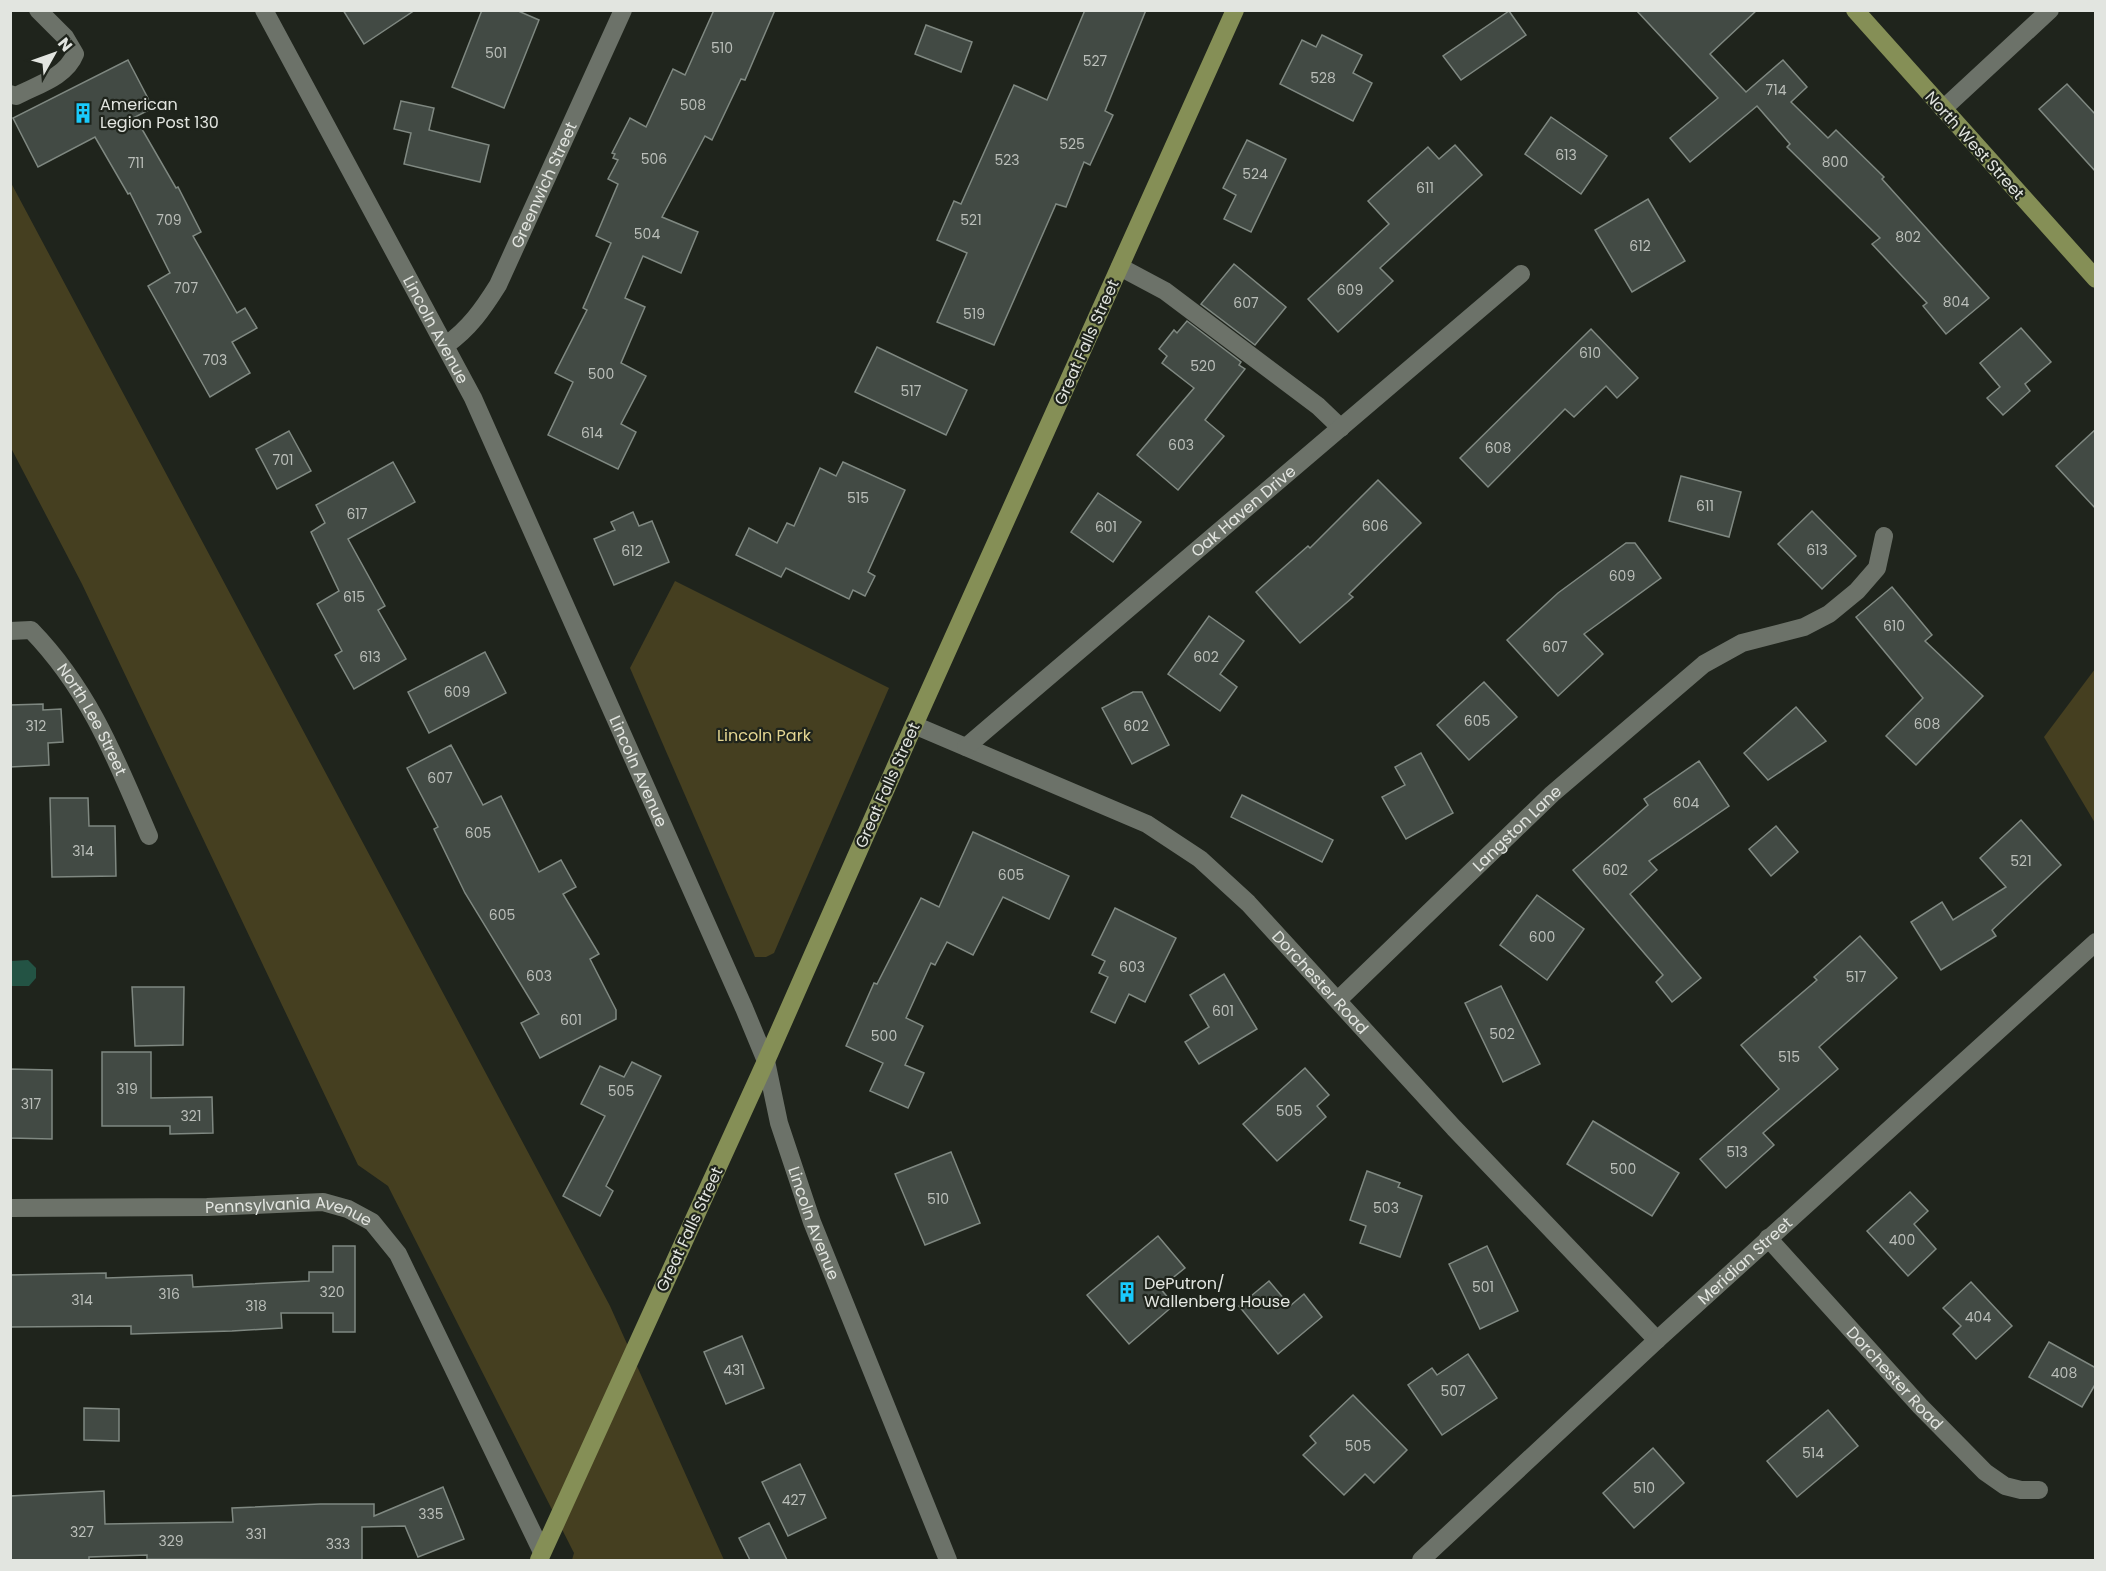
<svg xmlns="http://www.w3.org/2000/svg" width="2106" height="1571" viewBox="0 0 2106 1571" font-family="Poppins,sans-serif">
	<rect width="100%" height="100%" fill="#1f241c"/>
	<g fill="#453f20">
		<polygon points="10,181 610,1306 724,1560 572,1560 574,1553 388,1186 358,1165 82,584 11,448"/>
		<polygon points="675,581 889,688 774,953 766,957 755,957 630,668"/>
		<polygon points="2095,669 2095,823 2044,737"/>
	</g>
	<polygon fill="#235344" points="28,960 36,968 36,978 29,986 11,986 11,961"/>
	<g fill="#424a44" stroke="#7f8881" stroke-width="1.5">
		<polygon points="343,10 415,10 364,44"/>
		<polygon points="482,10 516,10 539,20 504,108 452,87"/>
		<polygon points="714,10 775,10 745,80 741,79 712,140 705,136 662,217 698,232 681,273 643,256 625,298 645,307 621,363 646,376 621,424 636,432 618,469 548,435 573,382 555,373 587,310 583,308 611,243 596,236 618,184 608,179 618,160 613,158 615,154 612,153 630,118 646,127 673,69 685,75"/>
		<polygon points="1085,10 1146,10 1105,111 1113,115 1090,165 1084,162 1066,207 1056,204 994,345 937,322 967,253 937,240 954,201 961,204 1014,85 1047,100"/>
		<polygon points="1636,10 1757,10 1710,54 1746,92 1783,60 1807,87 1791,102 1828,138 1836,130 1884,177 1882,179 1989,298 1946,334 1923,306 1927,303 1872,244 1880,238 1787,147 1790,144 1757,106 1690,162 1670,138 1718,98"/>
		<polygon points="1509,11 1526,35 1461,80 1443,56"/>
		<polygon points="926,25 972,42 961,72 915,54"/>
		<polygon points="1322,35 1362,55 1353,73 1372,83 1353,121 1280,84 1302,40 1316,47"/>
		<polygon points="128,60 153,108 135,117 176,188 178,187 201,232 193,236 237,313 245,308 257,328 232,342 250,373 210,397 148,286 170,273 130,193 128,194 95,137 38,167 13,118"/>
		<polygon points="2067,84 2096,115 2096,172 2039,109"/>
		<polygon points="401,101 434,108 429,130 489,145 480,182 404,164 411,133 394,129"/>
		<polygon points="1551,117 1607,156 1581,194 1525,154"/>
		<polygon points="1247,140 1286,159 1251,232 1224,219 1236,195 1223,188"/>
		<polygon points="1455,145 1482,175 1380,268 1393,281 1338,332 1308,299 1389,224 1368,201 1428,147 1439,159"/>
		<polygon points="1648,199 1685,261 1632,292 1595,230"/>
		<polygon points="1234,264 1286,307 1255,345 1201,304"/>
		<polygon points="1187,321 1241,362 1239,365 1245,369 1205,420 1224,436 1178,490 1137,455 1194,388 1162,363 1167,356 1159,349 1174,330 1177,333"/>
		<polygon points="2021,328 2051,362 2025,384 2030,391 2003,415 1987,398 2000,387 1980,363"/>
		<polygon points="1591,329 1638,378 1617,398 1606,386 1574,417 1565,409 1488,487 1460,458"/>
		<polygon points="877,347 967,390 946,435 855,392"/>
		<polygon points="2096,429 2096,509 2056,466"/>
		<polygon points="289,431 311,471 277,489 256,449"/>
		<polygon points="393,462 415,502 348,539 385,606 378,610 406,659 354,689 335,655 342,651 317,604 339,591 311,532 325,523 316,505"/>
		<polygon points="843,462 905,490 868,572 875,576 865,596 853,590 849,599 786,568 781,577 736,555 749,528 777,543 787,523 794,526 820,468 836,476"/>
		<polygon points="1681,476 1741,492 1729,537 1669,521"/>
		<polygon points="1378,480 1421,523 1349,594 1353,597 1300,643 1256,592 1308,546 1310,548"/>
		<polygon points="1098,493 1141,522 1113,562 1071,532"/>
		<polygon points="1812,511 1856,556 1822,589 1778,544"/>
		<polygon points="633,512 639,526 652,521 669,562 614,585 594,539 615,530 611,522"/>
		<polygon points="1626,543 1635,543 1661,578 1584,634 1603,654 1558,696 1507,640 1558,593"/>
		<polygon points="1892,587 1932,635 1925,641 1983,696 1916,765 1886,736 1923,698 1856,617"/>
		<polygon points="1209,616 1244,641 1220,674 1237,687 1220,711 1168,674"/>
		<polygon points="485,652 506,693 429,733 408,692"/>
		<polygon points="1484,682 1517,717 1469,760 1437,725"/>
		<polygon points="1133,692 1142,692 1169,745 1132,764 1102,708"/>
		<polygon points="43,704 43,710 61,709 63,742 48,743 49,765 10,767 10,705"/>
		<polygon points="1796,707 1826,741 1768,780 1744,753"/>
		<polygon points="451,745 483,805 501,796 539,872 561,860 576,887 563,894 599,954 590,959 616,1010 616,1019 540,1058 521,1023 539,1014 465,893 434,829 438,827 407,768"/>
		<polygon points="1421,753 1453,813 1406,839 1382,797 1405,785 1395,767"/>
		<polygon points="1699,761 1729,806 1649,861 1657,870 1630,894 1701,978 1672,1002 1656,982 1663,975 1573,870 1648,805 1644,799"/>
		<polygon points="1242,795 1333,840 1322,862 1231,817"/>
		<polygon points="50,798 88,798 89,826 115,826 116,876 52,877"/>
		<polygon points="2021,820 2061,865 1992,930 1996,936 1941,970 1911,922 1942,902 1953,920 2006,887 1980,858"/>
		<polygon points="1776,826 1798,852 1771,876 1749,849"/>
		<polygon points="973,832 1069,876 1049,919 1003,897 973,955 947,942 935,965 931,963 906,1018 923,1026 905,1065 924,1073 908,1108 870,1091 883,1063 846,1046 874,983 877,984 921,898 939,907"/>
		<polygon points="1537,895 1584,929 1547,980 1500,945"/>
		<polygon points="1115,908 1176,938 1145,1002 1129,994 1115,1023 1091,1012 1108,977 1099,973 1105,961 1092,955"/>
		<polygon points="1860,936 1897,978 1819,1047 1838,1069 1763,1133 1774,1145 1726,1188 1700,1159 1779,1089 1741,1045 1817,980 1814,977"/>
		<polygon points="1224,974 1257,1029 1199,1064 1185,1042 1209,1027 1190,995"/>
		<polygon points="1501,986 1540,1064 1503,1082 1465,1003"/>
		<polygon points="132,987 184,987 183,1045 135,1046"/>
		<polygon points="102,1052 151,1052 151,1098 212,1097 213,1133 170,1134 170,1126 102,1126"/>
		<polygon points="632,1062 661,1076 606,1186 613,1191 600,1216 563,1196 605,1116 581,1104 600,1066 624,1077"/>
		<polygon points="1305,1068 1329,1095 1317,1106 1326,1117 1277,1161 1243,1124"/>
		<polygon points="10,1069 52,1070 52,1139 10,1138"/>
		<polygon points="1593,1121 1679,1173 1652,1216 1567,1164"/>
		<polygon points="951,1152 980,1223 925,1245 895,1174"/>
		<polygon points="1367,1171 1400,1183 1398,1187 1422,1196 1400,1257 1360,1243 1366,1226 1350,1220"/>
		<polygon points="1910,1192 1928,1211 1914,1224 1936,1249 1908,1276 1867,1231"/>
		<polygon points="1158,1236 1185,1268 1160,1288 1174,1305 1129,1344 1087,1295"/>
		<polygon points="333,1246 355,1246 355,1332 333,1332 333,1313 281,1313 282,1328 232,1331 131,1334 131,1326 10,1327 10,1275 106,1273 106,1278 192,1275 193,1287 309,1281 309,1272 333,1272"/>
		<polygon points="1487,1246 1518,1311 1480,1329 1449,1264"/>
		<polygon points="1269,1281 1290,1306 1304,1294 1322,1317 1278,1354 1239,1306"/>
		<polygon points="1971,1282 2012,1326 1976,1359 1953,1334 1961,1326 1943,1308"/>
		<polygon points="742,1336 764,1388 726,1404 704,1352"/>
		<polygon points="2049,1342 2096,1368 2096,1383 2082,1407 2029,1377"/>
		<polygon points="1468,1354 1497,1398 1442,1435 1408,1385 1432,1368 1437,1375"/>
		<polygon points="1353,1395 1407,1450 1374,1483 1365,1474 1344,1495 1303,1455 1316,1443 1310,1436"/>
		<polygon points="84,1408 119,1409 119,1441 84,1440"/>
		<polygon points="1828,1410 1858,1446 1797,1497 1767,1461"/>
		<polygon points="1653,1448 1684,1483 1634,1528 1603,1493"/>
		<polygon points="800,1464 826,1518 788,1536 762,1482"/>
		<polygon points="443,1487 464,1539 418,1557 405,1526 362,1527 362,1560 147,1559 147,1555 89,1557 89,1560 10,1560 10,1496 104,1491 105,1524 233,1522 232,1508 320,1504 374,1504 374,1516"/>
		<polygon points="769,1523 787,1560 750,1560 739,1538"/>
	</g>
	<g fill="none" stroke-linecap="round" stroke-linejoin="round">
		<g stroke="#6c7269" stroke-width="18">
			<path id="s1" d="M264,10L473,398L744,1008L766,1061L779,1123L812,1222L948,1560"/>
			<path d="M10,94L16,96C37,85 66,77 75,54L65,37L38,10"/>
			<polyline points="1943,109 2050,10"/>
			<polyline points="1120,267 1165,291 1318,406 1341,428"/>
			<path id="s2" d="M446,345C469,329 483,309 498,285L623,10"/>
			<path id="s3" d="M10,631L31,630C90,691 116,759 149,836"/>
			<path id="s4" d="M914,725L1147,824L1200,859L1248,903L1454,1128L1657,1340"/>
			<path id="s5" d="M966,747L1521,274"/>
			<path id="s6" d="M1338,1000L1552,794L1704,664L1742,643L1804,627L1829,614L1857,591L1877,568L1884,536"/>
			<path id="s7" d="M10,1208L207,1207L323,1202L348,1209L372,1222L398,1254L542,1552"/>
			<path id="s8" d="M1768,1238L1920,1406L1985,1472L2005,1486L2021,1490H2039"/>
			<path id="s9" d="M1421,1560L1657,1340L2096,942"/>
		</g>
		<g stroke="#858f56" stroke-width="18">
			<polyline points="1855,10 2096,279"/>
			<polyline points="539,1560 766,1061 914,725 1235,10"/>
		</g>
	</g>
	<defs>
		<g id="building-bare" transform="scale(1.62)"><path d="M-4-6H4V6H1V3H-1V6H-4ZM-2.5-4.3h1.7v1.8h-1.7ZM.8-4.3h1.7v1.8H.8ZM-2.5-1h1.7V.8h-1.7ZM.8-1h1.7V.8H.8Z" fill="#1acafc" stroke="#1f241c" stroke-width="2.5" paint-order="stroke"/></g>
	</defs>
	<g fill-rule="evenodd">
		<use href="#building-bare" x="83" y="113"/>
		<use href="#building-bare" x="1127" y="1292"/>
	</g>
	<g text-anchor="middle" stroke-width="4.5" stroke-linejoin="round" paint-order="stroke">
		<g font-size="14" fill="#babeb9">
			<text x="722" y="53">510</text>
			<text x="496" y="58">501</text>
			<text x="1095" y="66">527</text>
			<text x="1323" y="83">528</text>
			<text x="1776" y="95">714</text>
			<text x="693" y="110">508</text>
			<text x="1072" y="149">525</text>
			<text x="1566" y="160">613</text>
			<text x="654" y="164">506</text>
			<text x="1007" y="165">523</text>
			<text x="1835" y="167">800</text>
			<text x="136" y="168">711</text>
			<text x="1255" y="179">524</text>
			<text x="1425" y="193">611</text>
			<text x="169" y="225">709</text>
			<text x="971" y="225">521</text>
			<text x="647" y="239">504</text>
			<text x="1908" y="242">802</text>
			<text x="1640" y="251">612</text>
			<text x="186" y="293">707</text>
			<text x="1350" y="295">609</text>
			<text x="1956" y="307">804</text>
			<text x="1246" y="308">607</text>
			<text x="974" y="319">519</text>
			<text x="1590" y="358">610</text>
			<text x="215" y="365">703</text>
			<text x="1203" y="371">520</text>
			<text x="601" y="379">500</text>
			<text x="911" y="396">517</text>
			<text x="592" y="438">614</text>
			<text x="1181" y="450">603</text>
			<text x="1498" y="453">608</text>
			<text x="283" y="465">701</text>
			<text x="858" y="503">515</text>
			<text x="1705" y="511">611</text>
			<text x="357" y="519">617</text>
			<text x="1375" y="531">606</text>
			<text x="1106" y="532">601</text>
			<text x="1817" y="555">613</text>
			<text x="632" y="556">612</text>
			<text x="1622" y="581">609</text>
			<text x="354" y="602">615</text>
			<text x="1894" y="631">610</text>
			<text x="1555" y="652">607</text>
			<text x="370" y="662">613</text>
			<text x="1206" y="662">602</text>
			<text x="457" y="697">609</text>
			<text x="1477" y="726">605</text>
			<text x="1927" y="729">608</text>
			<text x="36" y="731">312</text>
			<text x="1136" y="731">602</text>
			<text x="440" y="783">607</text>
			<text x="1686" y="808">604</text>
			<text x="478" y="838">605</text>
			<text x="83" y="856">314</text>
			<text x="2021" y="866">521</text>
			<text x="1615" y="875">602</text>
			<text x="1011" y="880">605</text>
			<text x="502" y="920">605</text>
			<text x="1542" y="942">600</text>
			<text x="1132" y="972">603</text>
			<text x="539" y="981">603</text>
			<text x="1856" y="982">517</text>
			<text x="1223" y="1016">601</text>
			<text x="571" y="1025">601</text>
			<text x="1502" y="1039">502</text>
			<text x="884" y="1041">500</text>
			<text x="1789" y="1062">515</text>
			<text x="127" y="1094">319</text>
			<text x="621" y="1096">505</text>
			<text x="31" y="1109">317</text>
			<text x="1289" y="1116">505</text>
			<text x="191" y="1121">321</text>
			<text x="1737" y="1157">513</text>
			<text x="1623" y="1174">500</text>
			<text x="938" y="1204">510</text>
			<text x="1386" y="1213">503</text>
			<text x="1902" y="1245">400</text>
			<text x="1483" y="1292">501</text>
			<text x="332" y="1297">320</text>
			<text x="169" y="1299">316</text>
			<text x="82" y="1305">314</text>
			<text x="256" y="1311">318</text>
			<text x="1978" y="1322">404</text>
			<text x="734" y="1375">431</text>
			<text x="2064" y="1378">408</text>
			<text x="1453" y="1396">507</text>
			<text x="1358" y="1451">505</text>
			<text x="1813" y="1458">514</text>
			<text x="1644" y="1493">510</text>
			<text x="794" y="1505">427</text>
			<text x="431" y="1519">335</text>
			<text x="82" y="1537">327</text>
			<text x="256" y="1539">331</text>
			<text x="171" y="1546">329</text>
			<text x="338" y="1549">333</text>
		</g>
		<g font-size="16" fill="#e2e5e0" stroke="#1f241c" text-anchor="start">
			<text x="100" y="110">American<tspan x="100" dy="18">Legion Post 130</tspan></text>
			<text x="1144" y="1289">DePutron/<tspan x="1144" dy="18">Wallenberg House</tspan></text>
		</g>
		<g font-size="16" fill="#e2e5e0" stroke="#1f241c">
			<text transform="translate(1975 145) rotate(48)" y="6">North West Street</text>
			<text dy="6" stroke="none"><textPath href="#s2" startOffset="190">Greenwich Street</textPath></text>
			<text dy="6" stroke="none"><textPath href="#s1" startOffset="363">Lincoln Avenue</textPath></text>
			<text transform="translate(1086 342) rotate(-66)" y="6">Great Falls Street</text>
			<text dy="6" stroke="none"><textPath href="#s5" startOffset="364">Oak Haven Drive</textPath></text>
			<text dy="6" stroke="none"><textPath href="#s3" startOffset="130">North Lee Street</textPath></text>
			<text dy="6" stroke="none"><textPath href="#s1" startOffset="849">Lincoln Avenue</textPath></text>
			<text transform="translate(887 785) rotate(-66)" y="6">Great Falls Street</text>
			<text dy="6" stroke="none"><textPath href="#s6" startOffset="248">Langston Lane</textPath></text>
			<text dy="6" stroke="none"><textPath href="#s4" startOffset="489">Dorchester Road</textPath></text>
			<text dy="6" stroke="none"><textPath href="#s7" startOffset="280">Pennsylvania Avenue</textPath></text>
			<text dy="6" stroke="none"><textPath href="#s1" startOffset="1335">Lincoln Avenue</textPath></text>
			<text transform="translate(689 1229) rotate(-65)" y="6">Great Falls Street</text>
			<text dy="6" stroke="none"><textPath href="#s9" startOffset="441">Meridian Street</textPath></text>
			<text dy="6" stroke="none"><textPath href="#s8" startOffset="189">Dorchester Road</textPath></text>
		</g>
		<g font-size="16" fill="#e4d692" stroke="#1f241c">
			<text x="764" y="741">Lincoln Park</text>
		</g>
	</g>
	<rect width="2106" height="1571" fill="none" stroke="#e2e5e0" stroke-width="24"/>
	<g transform="translate(54 54) rotate(50)" stroke="#1f241c" stroke-width="4.5" paint-order="stroke">
	<path d="M0-4.5L10 22L0 15L-10 22Z" fill="#e2e5e0"/>
	<text y="-9" font-size="16" font-weight="bold" text-anchor="middle" fill="#e2e5e0">N</text>
	</g>
</svg>
